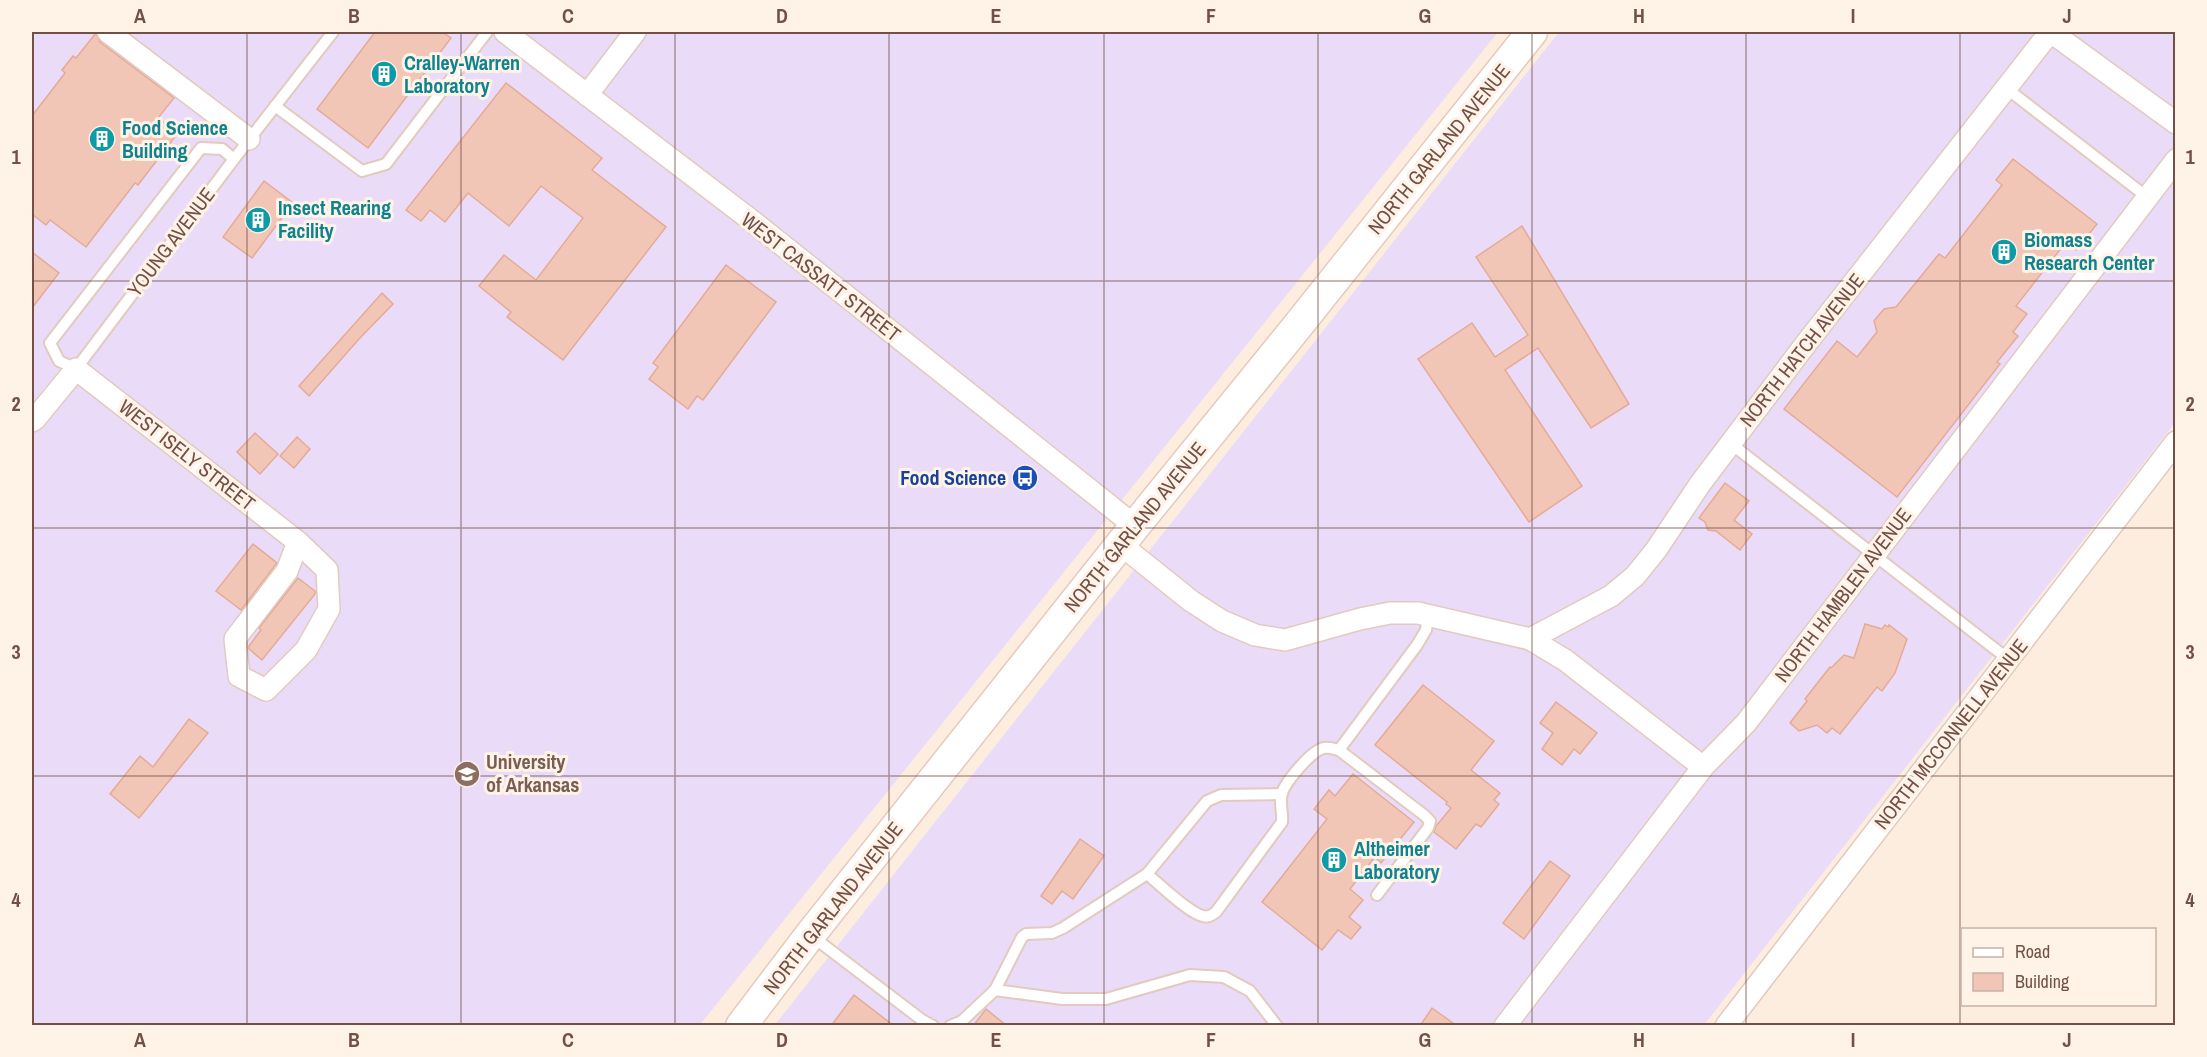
<svg xmlns="http://www.w3.org/2000/svg" width="2207" height="1057" viewBox="0 0 2207 1057" font-family="'Archivo Narrow',sans-serif">
	<rect width="100%" height="100%" fill="#fdeddf"/>
	<g fill="#eadcf8">
		<polygon points="32,32 1498,32 699,1026 32,1025"/>
		<polygon points="1559,32 2175,32 2175,423 1704,1025 774,1026"/>
	</g>
	<g fill="#f2c6b6" stroke="#e5aa96" stroke-width="1.5">
		<polygon points="375,32 442,32 451,38 368,148 317,109"/>
		<polygon points="96,33 100,42 174,98 158,118 178,133 138,185 135,183 86,247 50,220 46,225 32,214 32,116 65,73 62,70 73,56 76,58"/>
		<polygon points="506,83 602,158 592,170 666,227 563,360 507,317 511,312 479,286 504,255 536,280 583,218 541,186 509,226 468,193 445,222 430,210 421,221 406,210"/>
		<polygon points="2013,159 2097,224 2076,250 2066,242 2016,306 2027,314 2013,332 2018,336 1997,362 2000,364 1897,497 1784,409 1837,341 1857,357 1877,332 1874,321 1884,309 1896,307 1939,254 1945,258 2002,185 1996,180"/>
		<polygon points="264,181 293,203 252,258 223,237"/>
		<polygon points="1522,226 1629,404 1591,428 1538,348 1505,370 1582,486 1529,522 1418,359 1472,323 1495,357 1528,335 1476,257"/>
		<polygon points="32,252 59,273 32,308"/>
		<polygon points="726,265 776,302 703,400 697,396 688,409 649,379 658,367 653,363"/>
		<polygon points="382,293 393,304 359,339 309,396 299,386"/>
		<polygon points="255,433 278,454 260,474 237,452"/>
		<polygon points="297,437 310,449 294,468 280,456"/>
		<polygon points="1725,483 1749,501 1734,520 1752,534 1740,550 1716,531 1708,530 1705,522 1699,518"/>
		<polygon points="253,544 277,563 241,610 216,591"/>
		<polygon points="298,578 315,591 315,594 262,660 249,649 249,646 261,630 259,628"/>
		<polygon points="1865,624 1882,629 1885,625 1888,627 1889,625 1907,639 1895,673 1882,691 1877,687 1840,734 1832,728 1827,733 1817,725 1799,731 1790,723 1807,701 1805,699 1830,667 1831,668 1844,655 1854,658"/>
		<polygon points="1423,685 1494,741 1471,770 1500,793 1494,800 1499,804 1481,827 1476,824 1456,849 1434,832 1436,826 1451,808 1446,804 1447,802 1375,745"/>
		<polygon points="1556,702 1597,733 1580,754 1574,749 1562,765 1542,749 1553,733 1540,723"/>
		<polygon points="189,719 208,733 139,818 110,794 140,756 153,767"/>
		<polygon points="1353,774 1414,822 1381,863 1375,857 1350,889 1363,900 1349,917 1361,927 1351,939 1338,930 1322,950 1262,902 1327,819 1314,809 1329,790 1335,796"/>
		<polygon points="1080,839 1104,856 1073,899 1062,891 1052,904 1041,896"/>
		<polygon points="1550,861 1570,876 1524,939 1503,923"/>
		<polygon points="854,995 894,1026 831,1026"/>
		<polygon points="1432,1008 1457,1026 1420,1026"/>
		<polygon points="986,1009 1007,1026 973,1026"/>
	</g>
	<g fill="none" stroke-linecap="round" stroke-linejoin="round">
		<g stroke="#e2cabe" stroke-width="14">
			<g id="lane">
				<polyline points="2006,88 2147,197"/>
				<polyline points="275,106 362,171 386,164 487,32"/>
				<polyline points="234,159 222,149 201,148 50,343 59,361 76,369 234,159 333,32"/>
				<polyline points="1730,443 2008,659"/>
				<polyline points="1339,750 1417,645 1426,630 1428,615"/>
				<path d="M1147,874C1159,884 1190,914 1203,916C1208,918 1212,915 1216,912L1282,822C1283,812 1279,802 1282,793C1286,781 1312,750 1324,748C1329,747 1334,749 1339,750L1424,815L1430,821L1428,828L1377,895"/>
				<polyline points="813,937 922,1020 933,1026"/>
				<polyline points="995,990 1022,937 1026,934 1052,933 1063,928 1147,874 1207,801 1221,795 1282,794"/>
				<polyline points="950,1026 962,1021 995,990 1062,999 1106,999 1190,975 1224,977 1250,991 1277,1026"/>
			</g>
		</g>
		<g stroke="#e2cabe" stroke-width="24">
			<g id="street">
				<polyline points="108,32 249,139"/>
				<polyline points="505,32 747,217 1135,526"/>
				<polyline points="2051,32 2176,123"/>
				<polyline points="587,95 635,32"/>
				<polyline points="32,421 35,419 76,369 298,542 327,570 329,609 306,650 266,690 239,676 235,639 287,571 298,542"/>
				<polyline points="1120,544 1191,601 1222,621 1255,635 1285,640 1360,619 1390,613 1418,613 1530,639 1565,660 1703,767"/>
				<polyline points="1530,639 1611,596 1635,576 1656,550 1700,484 1808,341 2050,32"/>
				<polyline points="1505,1026 1703,767 1746,723 2176,160"/>
				<polyline points="1726,1026 2176,442"/>
			</g>
		</g>
		<g stroke="#e8cabb" stroke-width="33">
			<polyline id="secondary" points="741,1026 810,935 1135,526 1296,328 1532,32"/>
		</g>
		<use href="#lane" stroke="#fff" stroke-width="10"/>
		<use href="#street" stroke="#fff" stroke-width="21"/>
		<use href="#secondary" stroke="#fff" stroke-width="30"/>
	</g>
	<path fill="none" stroke="#735047" stroke-width="1.5" stroke-opacity="0.55" d="M247,32V1026M461,32V1026M675,32V1026M889,32V1026M1104,32V1026M1318,32V1026M1532,32V1026M1746,32V1026M1960,32V1026M32,281H2176M32,528H2176M32,776H2176"/>
	<defs>
		<g id="building-disc" transform="scale(1.35)"><circle r="9.5" fill="#0f9aa8" stroke="#fff2e6"/><path d="M-4-6H4V6H1V3H-1V6H-4ZM-2.5-4.3h1.7v1.8h-1.7ZM.8-4.3h1.7v1.8H.8ZM-2.5-1h1.7V.8h-1.7ZM.8-1h1.7V.8H.8Z" fill="#fff"/></g>
		<g id="bus-disc" transform="scale(1.35)"><circle r="9.5" fill="#1a4fb4" stroke="#fff2e6"/><path d="M-5-6H5V4H4V6H2V4H-2V6H-4V4H-5ZM-3.5-4V0h7V-4ZM-3.5 1.2v1.5H-2V1.2ZM2 1.2v1.5H3.5V1.2Z" fill="#fff"/></g>
		<g id="university-disc" transform="scale(1.35)"><circle r="9.5" fill="#8d6e63" stroke="#fff2e6"/><path d="M0-5L7-2L0 1L-7-2ZM-4 1L0 2.5L4 1V4Q0 6-4 4Z" fill="#fff"/></g>
	</defs>
	<g fill-rule="evenodd">
		<use href="#building-disc" x="384" y="74"/>
		<use href="#building-disc" x="102" y="139"/>
		<use href="#building-disc" x="258" y="220"/>
		<use href="#building-disc" x="2004" y="252"/>
		<use href="#bus-disc" x="1025" y="478"/>
		<use href="#university-disc" x="467" y="774"/>
		<use href="#building-disc" x="1334" y="860"/>
	</g>
	<g text-anchor="middle" stroke-width="6" stroke-linejoin="round" paint-order="stroke">
		<g font-size="20" font-weight="bold" fill="#0d838f" stroke="#fff2e6" text-anchor="start">
			<text x="404" y="70">Cralley-Warren<tspan x="404" dy="23">Laboratory</tspan></text>
			<text x="122" y="135">Food Science<tspan x="122" dy="23">Building</tspan></text>
			<text x="278" y="215">Insect Rearing<tspan x="278" dy="23">Facility</tspan></text>
			<text x="2024" y="247">Biomass<tspan x="2024" dy="23">Research Center</tspan></text>
			<text x="1354" y="856">Altheimer<tspan x="1354" dy="23">Laboratory</tspan></text>
		</g>
		<g font-size="20" fill="#735047" stroke="#fff2e6">
			<text transform="translate(1439 149) rotate(-51)" y="7">NORTH GARLAND AVENUE</text>
			<text transform="translate(171 242) rotate(-53)" y="7">YOUNG AVENUE</text>
			<text transform="translate(821 277) rotate(38)" y="7">WEST CASSATT STREET</text>
			<text transform="translate(1802 350) rotate(-52)" y="7">NORTH HATCH AVENUE</text>
			<text transform="translate(187 455) rotate(38)" y="7">WEST ISELY STREET</text>
			<text transform="translate(1135 527) rotate(-51)" y="7">NORTH GARLAND AVENUE</text>
			<text transform="translate(1843 595) rotate(-53)" y="7">NORTH HAMBLEN AVENUE</text>
			<text transform="translate(1951 734) rotate(-52)" y="7">NORTH MCCONNELL AVENUE</text>
			<text transform="translate(833 908) rotate(-52)" y="7">NORTH GARLAND AVENUE</text>
		</g>
		<g font-size="20" font-weight="bold" fill="#164399" stroke="#fff2e6" text-anchor="end">
			<text x="1006" y="485">Food Science</text>
		</g>
		<g font-size="20" font-weight="bold" fill="#785e54" stroke="#fff2e6" text-anchor="start">
			<text x="486" y="769">University<tspan x="486" dy="23">of Arkansas</tspan></text>
		</g>
	</g>
	<rect width="2207" height="1057" fill="none" stroke="#fff2e6" stroke-width="66"/>
	<rect x="1961" y="928" width="195" height="78" fill="#fff2e6" stroke="#c7b1a6" stroke-width="1.5"/>
	<rect x="1973" y="948" width="30" height="9" fill="#ffffff" stroke="#c7b1a6" stroke-width="1.5"/>
	<text x="2015" y="958" font-size="18" fill="#735047">Road</text>
	<rect x="1973" y="973" width="30" height="18" fill="#f2c6b6" stroke="#c7b1a6" stroke-width="1.5"/>
	<text x="2015" y="988" font-size="18" fill="#735047">Building</text>
	<rect x="33" y="33" width="2141" height="991" fill="none" stroke="#735047" stroke-width="2"/>
	<g font-size="20" text-anchor="middle" font-weight="bold" fill="#735047">
		<text x="140" y="23">A</text>
		<text x="354" y="23">B</text>
		<text x="568" y="23">C</text>
		<text x="782" y="23">D</text>
		<text x="996" y="23">E</text>
		<text x="1211" y="23">F</text>
		<text x="1425" y="23">G</text>
		<text x="1639" y="23">H</text>
		<text x="1853" y="23">I</text>
		<text x="2067" y="23">J</text>
		<text x="16" y="164">1</text>
		<text x="2190" y="164">1</text>
		<text x="16" y="411">2</text>
		<text x="2190" y="411">2</text>
		<text x="16" y="659">3</text>
		<text x="2190" y="659">3</text>
		<text x="16" y="907">4</text>
		<text x="2190" y="907">4</text>
		<text x="140" y="1047">A</text>
		<text x="354" y="1047">B</text>
		<text x="568" y="1047">C</text>
		<text x="782" y="1047">D</text>
		<text x="996" y="1047">E</text>
		<text x="1211" y="1047">F</text>
		<text x="1425" y="1047">G</text>
		<text x="1639" y="1047">H</text>
		<text x="1853" y="1047">I</text>
		<text x="2067" y="1047">J</text>
	</g>
</svg>
